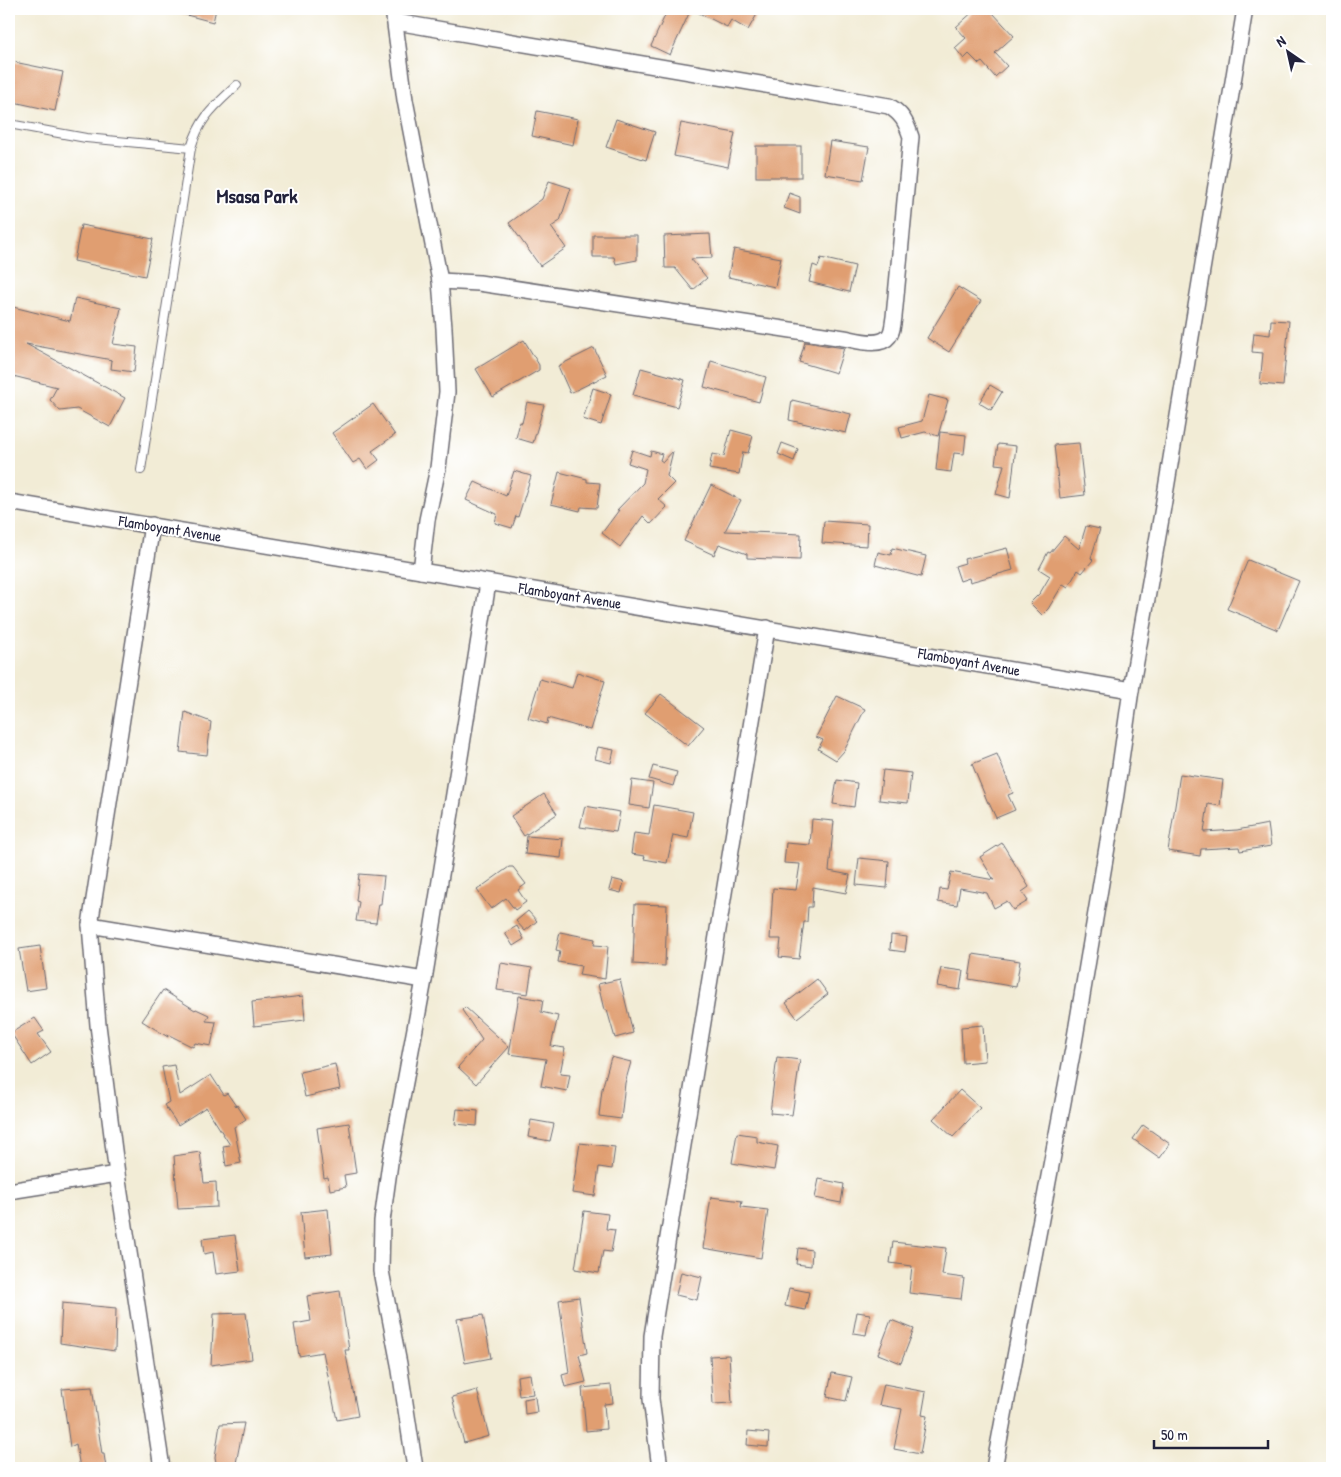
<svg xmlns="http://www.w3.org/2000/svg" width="1341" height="1477" viewBox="0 0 1341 1477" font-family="'Patrick Hand',sans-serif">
	<rect width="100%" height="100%" fill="#fff"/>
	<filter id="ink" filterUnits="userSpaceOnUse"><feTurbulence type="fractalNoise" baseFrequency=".02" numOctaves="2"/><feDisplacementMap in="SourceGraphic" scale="10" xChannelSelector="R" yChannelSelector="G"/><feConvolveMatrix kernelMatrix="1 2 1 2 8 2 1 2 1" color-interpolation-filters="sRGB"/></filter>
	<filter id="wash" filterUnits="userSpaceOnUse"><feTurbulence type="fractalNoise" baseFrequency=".0096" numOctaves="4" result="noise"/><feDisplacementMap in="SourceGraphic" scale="20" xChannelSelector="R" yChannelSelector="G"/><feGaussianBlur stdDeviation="1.12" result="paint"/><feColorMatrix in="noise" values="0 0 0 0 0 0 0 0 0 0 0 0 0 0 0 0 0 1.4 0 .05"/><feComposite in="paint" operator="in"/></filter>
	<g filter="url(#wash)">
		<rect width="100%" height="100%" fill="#f2ecd6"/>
		<g id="blocks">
			<g fill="#e09e71">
				<polygon points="179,9 216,9 213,22 179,13"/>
				<polygon points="668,9 760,9 748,30 731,20 727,27 691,9 670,55 651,46"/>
				<polygon points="975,10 993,13 1014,36 995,53 1007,66 995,77 982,62 979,64 969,54 964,59 955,48 966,38 956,27"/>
				<polygon points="9,61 63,72 55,111 9,101"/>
				<polygon points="537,111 578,119 573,145 532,136"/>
				<polygon points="616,119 655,132 646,160 606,147"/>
				<polygon points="681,123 735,133 728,167 674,156"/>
				<polygon points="830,141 869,147 863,180 825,174"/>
				<rect x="756" y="146" width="45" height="31"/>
				<polygon points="549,181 571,188 560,221 551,227 566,248 540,266 509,223 542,199"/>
				<polygon points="789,193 800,197 800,214 784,208"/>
				<polygon points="81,225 153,239 145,276 74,261"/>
				<polygon points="710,234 712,258 691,259 707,278 693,290 675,268 665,268 664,236"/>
				<polygon points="593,235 637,235 637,260 616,264 614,257 593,257"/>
				<polygon points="734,249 781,258 775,287 728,277"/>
				<polygon points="821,258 855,266 849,292 809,282 813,265 818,267"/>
				<polygon points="958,287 981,301 949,352 927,338"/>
				<polygon points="75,298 121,308 113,344 137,347 134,372 111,369 112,360 26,344 125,398 110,427 77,409 60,411 50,400 57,387 9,375 9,306 70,321"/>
				<polygon points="1271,320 1289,321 1283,386 1260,384 1263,353 1252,352 1254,333 1270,335"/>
				<polygon points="524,340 539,365 539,370 493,397 476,369"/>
				<polygon points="805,342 844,348 836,373 799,362"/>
				<polygon points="594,348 607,375 570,393 558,366"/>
				<polygon points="711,361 766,377 759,402 704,387"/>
				<polygon points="641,368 685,380 677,407 633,395"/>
				<polygon points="990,385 1002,392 991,410 979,403"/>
				<polygon points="593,388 611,394 601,425 583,419"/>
				<polygon points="929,395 948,400 938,436 925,432 902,438 899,427 922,421"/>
				<polygon points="792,400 851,414 846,433 789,420"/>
				<polygon points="527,402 544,405 533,443 516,438 520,422 522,423"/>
				<polygon points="373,404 395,435 372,451 379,460 367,469 360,459 353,463 332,433"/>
				<polygon points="731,430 753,436 748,453 743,452 739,474 709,469 712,454 724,456"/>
				<polygon points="940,432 966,435 964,454 954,453 951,472 936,470"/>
				<polygon points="782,443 798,449 794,461 778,454"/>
				<polygon points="1079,443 1085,495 1060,498 1054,445"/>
				<polygon points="998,444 1016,446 1010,498 996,494 1004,465 995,464"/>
				<polygon points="632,450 650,456 651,451 662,454 660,460 663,462 673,451 667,476 674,483 658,499 667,507 651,524 643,516 620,547 602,533 619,510 617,510 643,483 646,469 628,463"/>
				<polygon points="514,471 531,476 518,517 516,516 512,528 495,523 497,514 466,500 475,482 506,496"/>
				<polygon points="559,472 587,479 587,482 600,483 597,508 581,507 580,511 551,504"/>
				<polygon points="711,485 741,500 725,531 801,534 800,560 747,558 747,554 719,544 714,555 684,541"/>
				<polygon points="824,521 868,524 867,546 822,543"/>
				<polygon points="1086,526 1100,529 1091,558 1093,560 1082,573 1078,570 1068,587 1063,584 1048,609 1042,615 1030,603 1040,593 1050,576 1039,569 1048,552 1050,553 1064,536 1079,549"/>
				<polygon points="892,548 926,556 921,577 875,565 878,552 891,555"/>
				<polygon points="1007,548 1013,570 970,582 969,578 960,581 955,566 965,563 964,559"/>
				<polygon points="1248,560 1299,581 1278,630 1227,609"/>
				<polygon points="577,672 605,681 590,730 548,718 547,724 528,718 540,679 572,688"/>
				<polygon points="661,694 704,727 688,746 645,713"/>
				<polygon points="837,696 865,709 844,751 836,760 818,749 823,740 816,737"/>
				<polygon points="185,712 211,722 207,755 180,752"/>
				<polygon points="598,747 614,750 611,763 595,759"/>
				<polygon points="997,754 1013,793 1008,795 1015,810 996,818 989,803 988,803 972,764"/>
				<polygon points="653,766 677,772 673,786 649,779"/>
				<polygon points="883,770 911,773 908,803 879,800"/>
				<polygon points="1180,774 1223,780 1220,806 1208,804 1204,832 1237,830 1268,824 1271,846 1240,851 1239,847 1201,849 1200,856 1168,851"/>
				<polygon points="632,780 653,783 649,808 629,805"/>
				<polygon points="837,780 857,783 854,807 833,804"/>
				<polygon points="544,794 557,814 524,836 511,816"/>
				<polygon points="654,805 693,812 688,838 673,835 667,863 644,859 645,856 631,854 634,833 649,835"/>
				<polygon points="585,806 620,812 616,832 580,827"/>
				<polygon points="812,819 834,821 829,871 850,875 846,893 813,887 812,907 808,907 807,922 804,922 799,959 779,957 781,939 770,939 773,888 796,890 800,864 784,863 786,843 810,845"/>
				<polygon points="527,836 563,839 561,858 525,854"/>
				<polygon points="1002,843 1029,887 1022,892 1028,901 1013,910 1007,901 994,908 987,893 960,888 957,905 938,902 940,889 947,890 951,872 994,880 980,857"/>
				<polygon points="859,858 889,861 887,888 856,885"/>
				<polygon points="509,867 513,867 526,884 518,890 526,902 515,910 506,898 491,909 477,890"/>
				<polygon points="359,874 384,876 381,904 379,904 376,923 356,921 359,902 356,901"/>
				<polygon points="612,879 624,882 621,893 609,890"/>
				<polygon points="635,904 667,905 665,966 633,964"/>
				<polygon points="528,911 537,921 525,931 516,921"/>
				<polygon points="517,926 524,939 513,946 505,933"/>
				<polygon points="560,932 595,939 594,945 608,946 605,979 579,975 581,966 558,962 560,951 556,950"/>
				<polygon points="891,935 907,937 905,952 890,950"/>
				<polygon points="40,946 46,988 26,991 19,949"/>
				<polygon points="973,954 1020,961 1016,987 969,979"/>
				<polygon points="501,963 532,968 528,994 497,990"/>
				<polygon points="941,968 963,971 960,990 937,986"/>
				<polygon points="620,979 633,1033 615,1038 607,1010 604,1010 598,984"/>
				<polygon points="817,979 828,994 797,1018 786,1003"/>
				<polygon points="163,990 195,1010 196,1009 209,1015 206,1021 216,1022 211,1046 195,1043 193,1047 167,1034 168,1037 142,1021"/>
				<polygon points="303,996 305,1020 254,1026 252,1002"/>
				<polygon points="519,996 543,1000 541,1012 558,1016 551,1046 565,1048 560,1074 570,1075 567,1091 541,1086 546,1059 509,1054"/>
				<polygon points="465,1007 509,1047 476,1084 458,1067 482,1040 462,1010"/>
				<polygon points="35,1018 44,1031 38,1034 51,1052 32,1065 11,1033"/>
				<polygon points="983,1025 985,1061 963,1063 961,1027"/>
				<polygon points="611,1057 631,1062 625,1083 621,1119 599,1116 602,1089"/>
				<polygon points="777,1057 800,1060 792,1115 770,1113"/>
				<polygon points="335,1064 340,1089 305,1097 300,1072"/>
				<polygon points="174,1065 180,1095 211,1075 224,1095 227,1093 236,1106 237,1105 246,1119 234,1127 241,1163 226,1166 223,1146 230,1145 206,1107 178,1125 164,1105 169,1102 162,1067"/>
				<polygon points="960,1090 980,1108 953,1137 933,1119"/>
				<polygon points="457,1109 478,1111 477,1126 455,1124"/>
				<polygon points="531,1120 554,1124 550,1141 528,1137"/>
				<polygon points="349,1123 356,1173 344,1175 346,1187 330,1190 328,1177 324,1178 317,1128"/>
				<polygon points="1143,1125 1170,1144 1160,1158 1133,1139"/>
				<polygon points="737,1133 757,1136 757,1142 778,1146 774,1170 732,1163"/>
				<polygon points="580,1143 615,1147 612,1169 599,1167 595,1196 572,1193"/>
				<polygon points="200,1152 204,1183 216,1182 217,1207 178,1209 174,1156"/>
				<polygon points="819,1179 844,1184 841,1203 815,1198"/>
				<polygon points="711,1197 742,1201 741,1207 768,1210 761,1258 703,1248"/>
				<polygon points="328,1209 332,1254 305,1257 301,1212"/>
				<polygon points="584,1211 608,1214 606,1229 615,1230 611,1252 603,1251 599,1273 575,1269"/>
				<polygon points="235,1235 240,1271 216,1274 213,1252 204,1254 202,1239"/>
				<polygon points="893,1242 946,1248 942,1275 964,1278 961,1299 909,1293 912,1266 890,1263"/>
				<polygon points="798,1248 812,1250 811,1266 796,1264"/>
				<polygon points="681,1272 702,1277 697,1300 676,1295"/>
				<polygon points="789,1288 809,1292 805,1310 785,1306"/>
				<polygon points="340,1291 349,1350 345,1350 358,1416 337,1420 323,1352 299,1356 294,1324 311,1321 307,1296"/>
				<polygon points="579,1297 587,1353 579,1355 586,1382 565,1387 562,1375 569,1373 559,1300"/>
				<polygon points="62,1303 116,1308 115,1351 60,1343"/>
				<polygon points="857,1312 870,1314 866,1335 853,1333"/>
				<polygon points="246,1313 252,1359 211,1365 214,1314"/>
				<polygon points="483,1315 491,1358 465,1363 457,1319"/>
				<polygon points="891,1320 914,1329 901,1363 878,1354"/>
				<polygon points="729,1355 732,1403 713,1404 710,1356"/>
				<polygon points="832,1373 852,1377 846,1401 827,1397"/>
				<polygon points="530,1374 533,1394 519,1396 517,1376"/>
				<polygon points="884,1384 926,1392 922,1415 927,1416 920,1454 894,1449 902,1409 879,1405"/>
				<polygon points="611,1385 613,1403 604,1404 606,1429 586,1431 582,1388"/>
				<polygon points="92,1387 102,1454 104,1454 106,1468 80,1468 76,1444 70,1447 62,1389"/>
				<polygon points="477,1390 489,1436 464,1443 452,1397"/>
				<polygon points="535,1397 537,1412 525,1414 524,1399"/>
				<polygon points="244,1423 235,1468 217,1468 215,1457 220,1424"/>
				<polygon points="748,1431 769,1433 768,1447 747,1445"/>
			</g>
		</g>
	</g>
	<g filter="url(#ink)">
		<use href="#blocks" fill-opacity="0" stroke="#6b6971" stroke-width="1"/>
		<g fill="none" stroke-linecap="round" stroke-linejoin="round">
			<g stroke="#6b6971" stroke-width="10">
				<g id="service">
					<polyline points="9,124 86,138 191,148"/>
					<path d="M141,470L191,148C200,117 215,106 237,85"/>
				</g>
			</g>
			<g stroke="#6b6971" stroke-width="18">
				<g id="minor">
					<polyline points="393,9 405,100 440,281 444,328 447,392 438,468 427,520 421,571"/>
					<path d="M396,22L889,106C902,114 906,122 911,137L894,317C893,322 893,331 889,336C880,348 856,340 844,338L479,283L440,281"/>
					<polyline points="9,502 1131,690"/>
					<polyline points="152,525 90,925 98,1025 117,1174 162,1468"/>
					<polyline points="90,925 424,980"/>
					<polyline points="9,1191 117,1174"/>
					<polyline points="415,1468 399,1364 381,1271 382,1221 390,1163 424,980 488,583"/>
					<polyline points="660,1468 651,1399 652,1336 767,628"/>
					<polyline points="994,1468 1073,1049 1116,794 1131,690 1162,513 1245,9"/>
				</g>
			</g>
			<use href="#service" stroke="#fff" stroke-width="8"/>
			<use href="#minor" stroke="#fff" stroke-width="15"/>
		</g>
	</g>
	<g text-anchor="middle" stroke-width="4" stroke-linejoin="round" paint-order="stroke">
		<g font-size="15" fill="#22223b" stroke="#fff">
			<text transform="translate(170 529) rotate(9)" y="5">Flamboyant Avenue</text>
			<text transform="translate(570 596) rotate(9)" y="5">Flamboyant Avenue</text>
			<text transform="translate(969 662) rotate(10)" y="5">Flamboyant Avenue</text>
		</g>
		<g font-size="20" font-weight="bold" fill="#22223b" stroke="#fff">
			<text x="257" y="203">Msasa Park</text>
		</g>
	</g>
	<rect width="1341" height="1477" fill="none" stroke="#fff" stroke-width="30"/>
	<g transform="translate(1288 52) rotate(326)" stroke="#ffffff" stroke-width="4" paint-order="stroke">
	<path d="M0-4L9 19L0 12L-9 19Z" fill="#22223b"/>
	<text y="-8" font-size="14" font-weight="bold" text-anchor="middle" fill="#22223b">N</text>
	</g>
	<path d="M1154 1440v8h114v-8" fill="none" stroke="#22223b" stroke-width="2.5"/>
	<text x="1161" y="1440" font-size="15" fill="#22223b" stroke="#ffffff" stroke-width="4" paint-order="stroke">50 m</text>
</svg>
